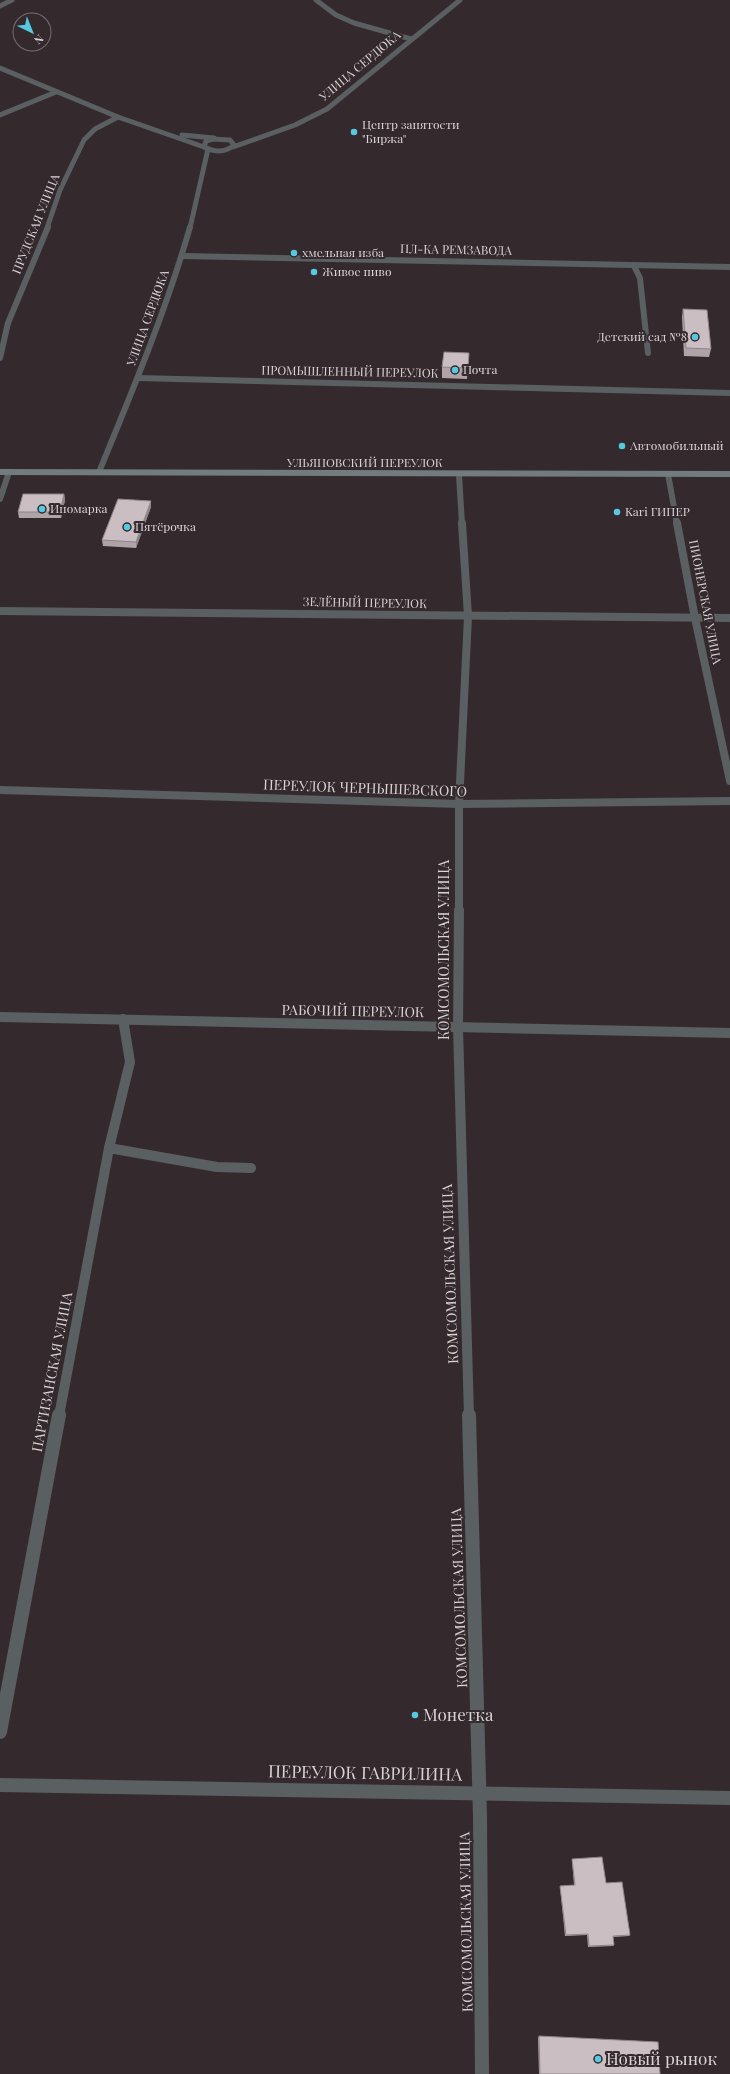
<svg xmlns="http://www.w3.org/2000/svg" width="730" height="2074" viewBox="0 0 730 2074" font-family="'Playfair Display',serif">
	<rect width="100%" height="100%" fill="#342a2e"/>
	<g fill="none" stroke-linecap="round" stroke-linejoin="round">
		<g stroke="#5a5f61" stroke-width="5">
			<polyline points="316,0 336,15 354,23 411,39"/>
			<polyline points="0,6 12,0"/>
			<polyline points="0,68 118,117 204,147"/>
			<polyline points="0,115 56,92"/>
			<polyline points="182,135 214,138"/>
			<path d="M213,139L230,140L234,145C225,153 214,152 204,147L206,141Z"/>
			<polyline points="233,147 295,125 327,109 460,0"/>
			<polyline points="47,228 60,190 84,140 95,129 118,117"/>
			<polyline points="190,228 208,149"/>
		</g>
		<g stroke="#5a5f61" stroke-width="6">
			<polyline points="182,256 730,267"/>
			<polyline points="634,266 640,278 648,353"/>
			<polyline points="0,358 8,323 48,227"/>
			<polyline points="138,378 730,393"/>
			<path d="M99,472C132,392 166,311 190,227"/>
			<polyline points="668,474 677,524"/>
			<polyline points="459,475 462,524"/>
			<polyline points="0,499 9,472"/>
		</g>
		<g stroke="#5a5f61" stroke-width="8">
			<polyline points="677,523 695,618 730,781"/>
			<polyline points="0,611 730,618"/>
			<polyline points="0,790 459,804 730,801"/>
			<polyline points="459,911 459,804 468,616 462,523"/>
		</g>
		<g stroke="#5a5f61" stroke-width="10">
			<polyline points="459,910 458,1028 469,1416"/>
			<polyline points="0,1017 730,1033"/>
			<polyline points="109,1148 217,1167 251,1168"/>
			<polyline points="59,1416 109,1148 130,1062 123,1019"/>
		</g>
		<g stroke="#5a5f61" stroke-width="14">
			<polyline points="469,1415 480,1816 482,2074"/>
			<polyline points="0,1732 59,1415"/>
			<polyline points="0,1785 730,1798"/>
		</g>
		<polyline stroke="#727b7d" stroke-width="6" points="0,472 730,474"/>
	</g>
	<g fill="#afa3a8">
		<polygon points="683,309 711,349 709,357 684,356 682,317"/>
		<polygon points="469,353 467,379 442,378 442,367"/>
		<polygon points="64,494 65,500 61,518 19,518 18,512"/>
		<polygon points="151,501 151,507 136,548 103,546 102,540"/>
		<polygon points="572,1859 606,1883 630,1935 629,1936 613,1937 614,1945 613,1946 588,1947 587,1935 565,1936 560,1887 560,1886 574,1885 572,1860"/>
		<polygon points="539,2036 660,2074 539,2074 538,2038"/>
	</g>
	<g fill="#8e8588">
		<polygon points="64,494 65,500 61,518 60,512"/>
		<polygon points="151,501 151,507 136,548 136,542"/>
	</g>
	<g fill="#cbbec3" stroke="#8e8588">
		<polygon points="683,309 707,310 711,349 686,348"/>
		<polygon points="444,352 469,353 468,368 442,367"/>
		<polygon points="23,494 64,494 60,512 18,512"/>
		<polygon points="118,499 151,501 136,542 102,540"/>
		<polygon points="602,1857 606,1883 622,1882 630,1935 613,1936 614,1945 589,1946 588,1934 566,1935 560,1886 575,1885 572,1859"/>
		<polygon points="539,2036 658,2042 660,2074 540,2074"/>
	</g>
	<g fill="#56c9e1" stroke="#342a2e" stroke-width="1.5">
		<circle cx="354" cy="132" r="4"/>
		<circle cx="294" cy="253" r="4"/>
		<circle cx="314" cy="272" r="4"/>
		<circle cx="695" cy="337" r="4"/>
		<circle cx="455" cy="370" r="4"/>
		<circle cx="622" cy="446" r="4"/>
		<circle cx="42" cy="509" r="4"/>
		<circle cx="617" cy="512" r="4"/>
		<circle cx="127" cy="527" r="4"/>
		<circle cx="415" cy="1715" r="4"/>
		<circle cx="598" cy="2059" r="4"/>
	</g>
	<g text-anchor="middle" stroke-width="4" stroke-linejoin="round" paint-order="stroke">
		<g font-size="12" fill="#dad3d5" stroke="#342a2e">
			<text transform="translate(360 66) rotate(-40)" y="4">УЛИЦА СЕРДЮКА</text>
			<text transform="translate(36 224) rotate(-68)" y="4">ПРУДСКАЯ УЛИЦА</text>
			<text transform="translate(456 250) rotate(1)" y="4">ПЛ-КА РЕМЗАВОДА</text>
			<text transform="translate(148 318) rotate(-70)" y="4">УЛИЦА СЕРДЮКА</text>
			<text transform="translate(350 372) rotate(1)" y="4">ПРОМЫШЛЕННЫЙ ПЕРЕУЛОК</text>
			<text x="365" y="467">УЛЬЯНОВСКИЙ ПЕРЕУЛОК</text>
			<text transform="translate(705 602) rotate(79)" y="4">ПИОНЕРСКАЯ УЛИЦА</text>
			<text transform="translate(365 603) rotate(1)" y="4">ЗЕЛЁНЫЙ ПЕРЕУЛОК</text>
		</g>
		<g font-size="12" fill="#dad3d5" stroke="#342a2e" text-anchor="start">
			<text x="362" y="129">Центр занятости<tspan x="362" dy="14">"Биржа"</tspan></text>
			<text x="302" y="257">хмельная изба</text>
			<text x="322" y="276">Живое пиво</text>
			<text x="687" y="341" text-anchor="end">Детский сад №8</text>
			<text x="463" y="374">Почта</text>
			<text x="630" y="450">Автомобильный</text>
			<text x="50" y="513">Иномарка</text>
			<text x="625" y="516">Kari ГИПЕР</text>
			<text x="135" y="531">Пятёрочка</text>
		</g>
		<g font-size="14" fill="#dad3d5" stroke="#342a2e">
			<text transform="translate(365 788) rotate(2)" y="5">ПЕРЕУЛОК ЧЕРНЫШЕВСКОГО</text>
			<text transform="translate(444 950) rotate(-90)" y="5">КОМСОМОЛЬСКАЯ УЛИЦА</text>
			<text transform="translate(353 1011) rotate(1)" y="5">РАБОЧИЙ ПЕРЕУЛОК</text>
			<text transform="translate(450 1274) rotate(-92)" y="5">КОМСОМОЛЬСКАЯ УЛИЦА</text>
			<text transform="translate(52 1372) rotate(-79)" y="5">ПАРТИЗАНСКАЯ УЛИЦА</text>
			<text transform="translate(459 1598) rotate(-92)" y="5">КОМСОМОЛЬСКАЯ УЛИЦА</text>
			<text transform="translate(466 1922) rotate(-91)" y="5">КОМСОМОЛЬСКАЯ УЛИЦА</text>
		</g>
		<g font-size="17" fill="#dad3d5" stroke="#342a2e" text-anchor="start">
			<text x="423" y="1721">Монетка</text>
			<text x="606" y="2065">Новый рынок</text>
		</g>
		<g font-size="17" fill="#dad3d5" stroke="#342a2e">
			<text transform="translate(365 1773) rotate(1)" y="6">ПЕРЕУЛОК ГАВРИЛИНА</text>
		</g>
	</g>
	<g transform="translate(32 32) rotate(137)"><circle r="19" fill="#342a2e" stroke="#766e71"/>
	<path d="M0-3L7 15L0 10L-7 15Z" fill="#56c9e1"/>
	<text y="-6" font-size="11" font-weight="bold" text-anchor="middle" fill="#dad3d5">N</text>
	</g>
</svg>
